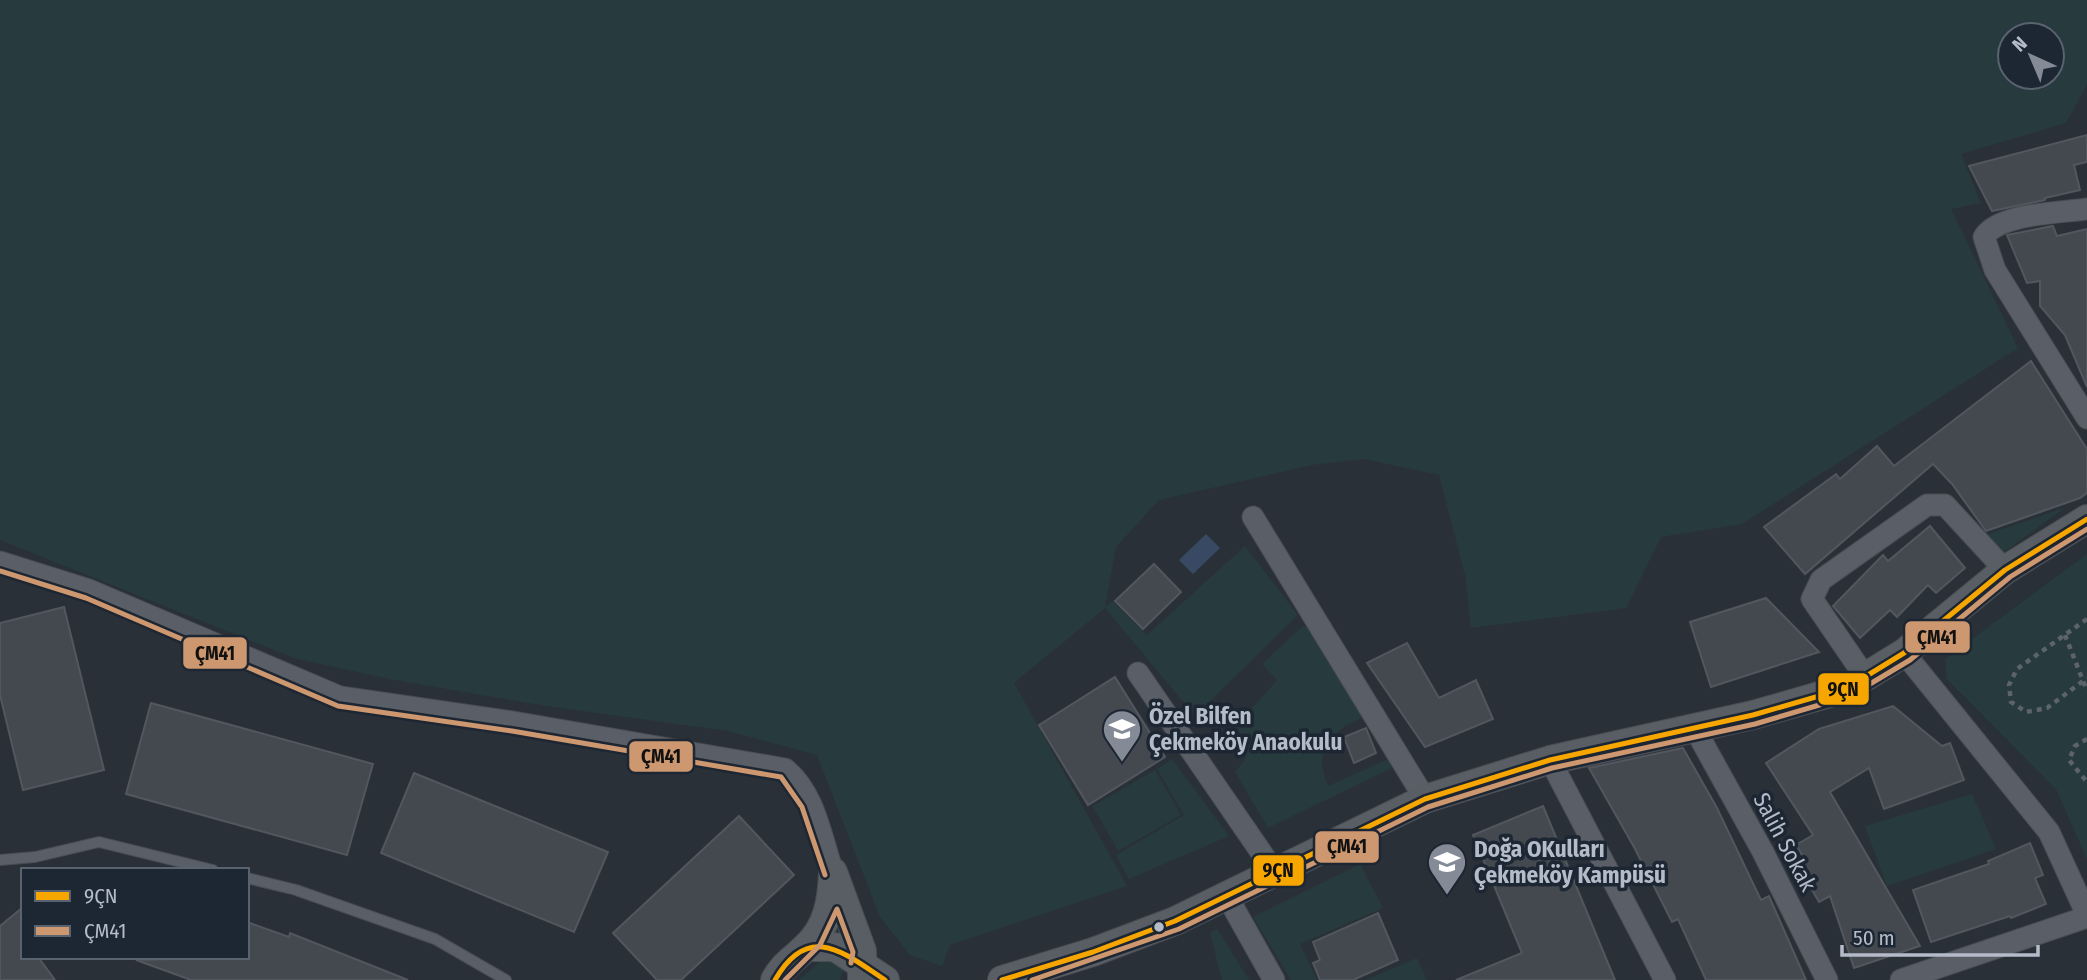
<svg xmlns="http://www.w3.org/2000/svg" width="2087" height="980" viewBox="0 0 2087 980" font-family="'Fira Sans Condensed',sans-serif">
	<rect width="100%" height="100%" fill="#2a3038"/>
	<g fill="#273a3e" fill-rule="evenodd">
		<path d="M0,0H2087V84L2066,123L1961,154L1981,203L1951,209L2018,348L1742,524L1661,537L1626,608L1471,628L1465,575L1439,475L1364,459L1312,465L1159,500L1116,547L1105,607L1112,601L1147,635L1245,546L1298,615L1195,716L1105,608L1014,683L1127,886L950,945L942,966L910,955L880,917L817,755L728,731L546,706L389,679L294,658L0,540ZM2010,35H2052V77H2010Z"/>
		<polygon points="2066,507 2000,555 1983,536"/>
		<polygon points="2087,554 2087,859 2056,789 1947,679 1945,659"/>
		<path d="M1303,626L1307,627L1364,714C1359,721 1352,722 1345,726C1321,744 1317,760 1328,786L1388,759L1392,768L1268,828L1235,772C1255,750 1244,749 1237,725L1277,680L1262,664Z"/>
		<polygon points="1172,759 1229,836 1129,879 1116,855 1184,815 1157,769"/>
		<polygon points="1155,770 1181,815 1118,851 1093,806"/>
		<polygon points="1972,794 1996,849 1887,886 1865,826"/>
		<polygon points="1360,864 1383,908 1300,944 1317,980 1291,980 1253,917"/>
		<polygon points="1217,929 1249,980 1222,980 1210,933"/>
		<polygon points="829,954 843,971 840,980 799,980"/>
		<polygon points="1417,958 1427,980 1366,980"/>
	</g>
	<polygon fill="#384963" points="1206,534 1220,548 1193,574 1179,560"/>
	<g fill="#444950" stroke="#52575f" stroke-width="2">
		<polygon points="2087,135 2087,162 2074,165 2080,190 2045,198 2045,200 1992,211 1969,166"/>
		<polygon points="2053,226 2057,236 2087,229 2087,387 2065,335 2040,306 2040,281 2027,283 2007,235"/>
		<polygon points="2031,361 2087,449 2087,493 2080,498 1986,531 1952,484 1933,464 1805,574 1764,527 1836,474 1840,479 1877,446 1894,466"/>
		<polygon points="1930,526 1965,568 1936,593 1928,585 1897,617 1890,610 1860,638 1833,606 1883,555 1888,561"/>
		<polygon points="1154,564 1181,592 1143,629 1115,601"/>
		<polygon points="1766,598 1819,652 1711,687 1690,622"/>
		<polygon points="64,607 104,770 23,790 0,695 0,623"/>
		<polygon points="1407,643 1439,698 1476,680 1493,719 1425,747 1367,663"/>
		<polygon points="1115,677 1165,757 1088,805 1039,725"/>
		<polygon points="151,703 373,764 347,855 126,794"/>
		<polygon points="1893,706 1942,746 1950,743 1964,780 1884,809 1869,768 1830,792 1920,946 1854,968 1830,896 1819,902 1796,862 1804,858 1796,845 1813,835 1766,763 1819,729"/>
		<polygon points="1366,728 1376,753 1354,763 1344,737"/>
		<polygon points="1683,748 1717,808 1761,900 1769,896 1806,980 1706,980 1678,919 1672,922 1634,847 1589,768"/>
		<polygon points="414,773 608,852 574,932 381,853"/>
		<polygon points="1543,806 1615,980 1456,980 1522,953 1473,835"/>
		<polygon points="739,816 794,875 681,980 657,980 613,933"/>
		<polygon points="2030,843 2043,875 2035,878 2046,904 2011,918 2010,916 1931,942 1913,890 1989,864 1988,861"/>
		<polygon points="23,907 23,957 38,957 55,980 0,980 0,926"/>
		<polygon points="1378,913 1398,960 1353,980 1320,980 1313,963 1320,960 1313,942"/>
		<polygon points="247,922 289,937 290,933 408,980 191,980 136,960 247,957"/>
	</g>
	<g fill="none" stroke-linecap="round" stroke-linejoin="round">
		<g stroke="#484c53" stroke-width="12">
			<g id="lane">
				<polyline points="0,860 35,857 99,842 213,870"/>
				<polyline points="247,878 296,890 435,939 506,980"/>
			</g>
		</g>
		<g stroke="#484c53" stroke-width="23">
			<g id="street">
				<path d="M2087,209C2060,213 1999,213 1984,237L1995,270L2087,418"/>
				<polyline points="1253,517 1425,799"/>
				<path d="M0,562L89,590L340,697L513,722L785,769C815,793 821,837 833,872"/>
				<polyline points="1904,653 2049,832 2087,915"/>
				<polyline points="1138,673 1276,874"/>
				<polyline points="1866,678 1812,599 1821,580 1927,505 1945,505 2005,570"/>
				<polyline points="1695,729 1763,852 1827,980"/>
				<polyline points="1550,760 1665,980"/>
				<polyline points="1228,898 1274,980"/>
				<polyline points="1901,980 2087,917"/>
			</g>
		</g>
		<g stroke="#484c53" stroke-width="30">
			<g id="secondary">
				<polyline points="807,947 835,947 885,980"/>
				<path d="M775,980C783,965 793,960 805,948C828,928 832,900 833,872L862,951V980"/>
				<polyline points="1002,980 1093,952 1175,921 1425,799 1550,760 1753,715 1847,688 1904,653 2005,570 2087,519"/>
			</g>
		</g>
		<g stroke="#5d636a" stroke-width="4.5" stroke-dasharray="5 5" stroke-linecap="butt">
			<polyline points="2087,619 2017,669 2009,685 2011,702 2026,712 2047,708 2087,678"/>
			<polyline points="2065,635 2087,691"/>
			<polyline points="2087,739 2075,746 2069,760 2087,782"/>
		</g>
		<use href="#lane" stroke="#5a5e66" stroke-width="10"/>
		<use href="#street" stroke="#5a5e66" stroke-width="21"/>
		<use href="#secondary" stroke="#595d64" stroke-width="28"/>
		<g stroke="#1d2633" stroke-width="10">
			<g id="bus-1">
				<path d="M775,980C809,921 844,953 885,980"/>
				<polyline points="1002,980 1093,952 1175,921 1425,799 1550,760 1753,715 1847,688 1904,653 2005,570 2087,519"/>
			</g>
		</g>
		<g stroke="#1d2633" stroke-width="10">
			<g id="bus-2">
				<polyline points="0,571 86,598 338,706 512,731 781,777 802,807 825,875"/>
				<polyline points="785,980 820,945 837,909 853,952 851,963"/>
				<polyline points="1032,980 1179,929 1428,807 1552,768 1755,724 1850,696 1910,660 2010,577 2087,529"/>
			</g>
		</g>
		<use href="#bus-1" stroke="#f7a600" stroke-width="5"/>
		<use href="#bus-2" stroke="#cd976f" stroke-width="5"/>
	</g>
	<defs>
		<g id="school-pin" transform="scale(2.0125)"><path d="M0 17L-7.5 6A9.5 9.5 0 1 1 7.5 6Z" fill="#848b96" stroke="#1d2633"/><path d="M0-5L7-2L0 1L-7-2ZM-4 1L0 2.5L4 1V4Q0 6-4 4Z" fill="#fff"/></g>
	</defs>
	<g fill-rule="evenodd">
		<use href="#school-pin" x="1122" y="729"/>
		<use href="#school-pin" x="1447" y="862"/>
	</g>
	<circle fill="#b4bcc9" stroke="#1d2633" stroke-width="2.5" cx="1159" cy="927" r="6"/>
	<g text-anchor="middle" stroke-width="7" stroke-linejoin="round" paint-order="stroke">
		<g font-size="23" font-weight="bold" fill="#b4bcc9" stroke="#1d2633" text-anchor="start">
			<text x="1149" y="724">Özel Bilfen<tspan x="1149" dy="26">Çekmeköy Anaokulu</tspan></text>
			<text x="1474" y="857">Doğa OKulları<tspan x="1474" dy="26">Çekmeköy Kampüsü</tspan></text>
		</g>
		<g font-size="23" fill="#b4bcc9" stroke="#1d2633">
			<text transform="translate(1785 842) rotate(62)" y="8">Salih Sokak</text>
		</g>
	</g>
	<g stroke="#1d2633" stroke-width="2.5">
		<rect x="1904" y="620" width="67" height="34" rx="7" fill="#cd976f"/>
		<rect x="182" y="636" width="66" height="34" rx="7" fill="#cd976f"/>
		<rect x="1817" y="672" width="53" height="34" rx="7" fill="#f7a600"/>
		<rect x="628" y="740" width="66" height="33" rx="7" fill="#cd976f"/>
		<rect x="1314" y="830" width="66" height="34" rx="7" fill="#cd976f"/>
		<rect x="1252" y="854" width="53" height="33" rx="7" fill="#f7a600"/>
	</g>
	<g font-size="19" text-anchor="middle" font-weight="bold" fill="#111">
		<text x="1937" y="644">ÇM41</text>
		<text x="215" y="660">ÇM41</text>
		<text x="1843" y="696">9ÇN</text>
		<text x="661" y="763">ÇM41</text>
		<text x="1347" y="853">ÇM41</text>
		<text x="1278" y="877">9ÇN</text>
	</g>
	<rect x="21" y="868" width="228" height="91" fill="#1d2633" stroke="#59626f" stroke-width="2"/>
	<rect x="35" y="891" width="35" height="10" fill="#f7a600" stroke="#59626f" stroke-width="2"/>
	<text x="84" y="903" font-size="21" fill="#b4bcc9">9ÇN</text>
	<rect x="35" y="926" width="35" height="10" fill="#cd976f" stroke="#59626f" stroke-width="2"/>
	<text x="84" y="938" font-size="21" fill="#b4bcc9">ÇM41</text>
	<g transform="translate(2031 56) rotate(316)"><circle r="33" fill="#1d2633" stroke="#59626f" stroke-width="2"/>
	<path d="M0-5L12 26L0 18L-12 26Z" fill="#848b96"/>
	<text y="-10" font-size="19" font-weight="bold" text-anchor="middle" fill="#b4bcc9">N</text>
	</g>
	<path d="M1842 945v10h196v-10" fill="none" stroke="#b4bcc9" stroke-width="3.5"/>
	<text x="1853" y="945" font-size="21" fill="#b4bcc9" stroke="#1d2633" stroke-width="5" paint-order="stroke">50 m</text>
</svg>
